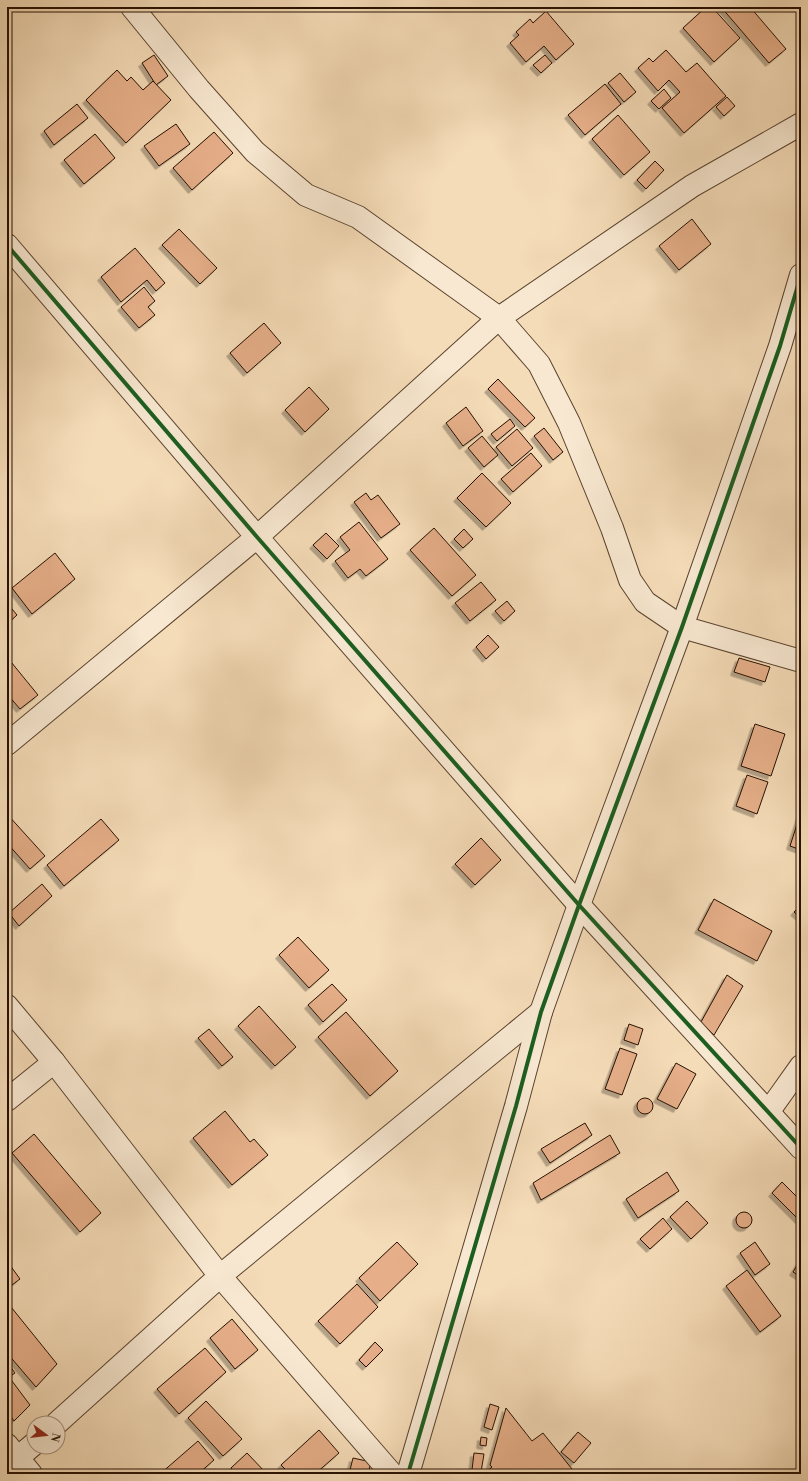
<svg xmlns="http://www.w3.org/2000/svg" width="808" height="1481" viewBox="0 0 808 1481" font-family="'Libre Bodoni',serif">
	<defs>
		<filter id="shadow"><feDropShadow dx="-3.5" dy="3.5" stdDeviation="0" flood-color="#0004"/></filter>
	</defs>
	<rect width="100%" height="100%" fill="#f5dcb8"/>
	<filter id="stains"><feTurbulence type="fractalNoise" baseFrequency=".005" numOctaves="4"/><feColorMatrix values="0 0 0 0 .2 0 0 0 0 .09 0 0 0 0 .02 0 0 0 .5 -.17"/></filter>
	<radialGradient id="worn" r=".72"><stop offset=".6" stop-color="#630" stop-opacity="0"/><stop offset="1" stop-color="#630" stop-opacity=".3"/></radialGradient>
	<g fill="#e6af89" stroke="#261000" filter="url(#shadow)">
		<polygon points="706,7 712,7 740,38 714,62 683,28"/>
		<polygon points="721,7 750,7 786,49 769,63"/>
		<polygon points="546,11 574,44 556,60 544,46 526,62 510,43 519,35 516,32 530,19 533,23"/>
		<polygon points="666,50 686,72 697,63 726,96 684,133 662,108 680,92 669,80 658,91 638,68 649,58 653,62"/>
		<polygon points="154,55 168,76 156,85 142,63"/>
		<polygon points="545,55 552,63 541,73 533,65"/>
		<polygon points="117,70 127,81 131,77 143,90 153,81 171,100 126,143 86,100"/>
		<polygon points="620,73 636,92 624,102 608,83"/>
		<polygon points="605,84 621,104 585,135 568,115"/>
		<polygon points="664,89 671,98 659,109 651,101"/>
		<polygon points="727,97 735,106 724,116 716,107"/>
		<polygon points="77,104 88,118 54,145 44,131"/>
		<polygon points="618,115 650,152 624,175 592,139"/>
		<polygon points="176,124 190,144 159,166 144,146"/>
		<polygon points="214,132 233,153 192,190 173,168"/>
		<polygon points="95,134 115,158 84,184 64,160"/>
		<polygon points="655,161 664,170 646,189 637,180"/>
		<polygon points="692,219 711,244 679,270 659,246"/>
		<polygon points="179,229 217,268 200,284 162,245"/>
		<polygon points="135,248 165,283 156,291 147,280 121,302 101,277"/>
		<polygon points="144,287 155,301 148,307 155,315 139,328 121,307"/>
		<polygon points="264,323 281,343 247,373 230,353"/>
		<polygon points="498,379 535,418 525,427 488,389"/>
		<polygon points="309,387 329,409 305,432 285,410"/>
		<polygon points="466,407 483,431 463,446 446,423"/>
		<polygon points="510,419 515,426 497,441 491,434"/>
		<polygon points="544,428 563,452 553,460 534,436"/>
		<polygon points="517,429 533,448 512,466 496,447"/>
		<polygon points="482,436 498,455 484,467 468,448"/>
		<polygon points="531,453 542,466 513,492 501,479"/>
		<polygon points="482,473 511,503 486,527 457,498"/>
		<polygon points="366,493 371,500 378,495 400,524 381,538 354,502"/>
		<polygon points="359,522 388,559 366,576 360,569 348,578 335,561 350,550 340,537"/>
		<polygon points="434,528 476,575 452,596 410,550"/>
		<polygon points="464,529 473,539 463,548 454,539"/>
		<polygon points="326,533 339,546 327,559 313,545"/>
		<polygon points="55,553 75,579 32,614 12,588"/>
		<polygon points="481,582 496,600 470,621 455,603"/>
		<polygon points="507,601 515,611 504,621 495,611"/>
		<polygon points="7,603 17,615 7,624"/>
		<polygon points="488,635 499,647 486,659 476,647"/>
		<polygon points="7,657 38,695 20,709 7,694"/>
		<polygon points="739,658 770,667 765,682 734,672"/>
		<polygon points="755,724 785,734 771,776 741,766"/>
		<polygon points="747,775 768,782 757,814 736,806"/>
		<polygon points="801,812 801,850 790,846"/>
		<polygon points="7,814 45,856 30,869 7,843"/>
		<polygon points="101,819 119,840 64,886 47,865"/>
		<polygon points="481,838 501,860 475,885 455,864"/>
		<polygon points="42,884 52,896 19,926 9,913"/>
		<polygon points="714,899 772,931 757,961 698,930"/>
		<polygon points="801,905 801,918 794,912"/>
		<polygon points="298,937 329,970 309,988 279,955"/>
		<polygon points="727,975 743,986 714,1035 701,1022"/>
		<polygon points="332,984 347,1000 323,1022 308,1005"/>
		<polygon points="259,1006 296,1047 275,1066 238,1026"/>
		<polygon points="346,1012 398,1071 370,1096 318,1037"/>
		<polygon points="629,1024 643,1029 638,1045 624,1040"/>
		<polygon points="209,1029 233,1057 222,1066 198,1038"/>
		<polygon points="620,1048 637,1054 622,1095 605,1089"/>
		<polygon points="676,1063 696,1074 677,1109 657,1099"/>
		<circle cx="645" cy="1106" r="8"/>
		<polygon points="225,1111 250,1142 254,1139 268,1155 232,1185 193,1138"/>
		<polygon points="585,1123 592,1135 550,1163 541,1149"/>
		<polygon points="34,1134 101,1213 80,1232 12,1153"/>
		<polygon points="610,1135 620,1153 541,1200 533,1183"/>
		<polygon points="667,1172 679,1191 638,1218 626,1199"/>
		<polygon points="782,1182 801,1201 801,1222 772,1193"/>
		<polygon points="687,1201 708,1223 691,1239 670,1217"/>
		<circle cx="744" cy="1220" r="8"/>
		<polygon points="663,1218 672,1229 650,1249 640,1239"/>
		<polygon points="397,1242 418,1264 380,1301 359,1278"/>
		<polygon points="755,1242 770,1264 755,1275 740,1253"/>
		<polygon points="801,1259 801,1277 793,1272"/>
		<polygon points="7,1261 20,1279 8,1288 7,1286"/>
		<polygon points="747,1270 781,1316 760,1332 726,1286"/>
		<polygon points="357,1284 378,1307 340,1344 318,1321"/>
		<polygon points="7,1302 57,1364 36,1387 7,1353"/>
		<polygon points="232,1319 258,1350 235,1369 210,1338"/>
		<polygon points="375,1342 383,1350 366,1367 359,1360"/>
		<polygon points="205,1348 226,1372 179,1414 157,1389"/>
		<polygon points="7,1362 15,1373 9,1377 30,1405 14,1421 7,1411"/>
		<polygon points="206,1401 242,1439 223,1456 188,1418"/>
		<polygon points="490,1404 499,1407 492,1430 484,1427"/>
		<polygon points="506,1408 532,1441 543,1433 576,1474 484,1474 492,1467 490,1465"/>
		<polygon points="319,1430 339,1453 315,1474 290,1474 281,1465"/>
		<polygon points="578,1432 591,1443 574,1463 561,1452"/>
		<polygon points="481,1437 487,1438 486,1446 480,1445"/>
		<polygon points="198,1441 214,1460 198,1474 160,1474"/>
		<polygon points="247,1453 267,1474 236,1474 231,1468"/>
		<polygon points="474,1453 484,1454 481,1472 472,1470"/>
		<polygon points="353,1458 371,1462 368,1474 349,1474"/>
	</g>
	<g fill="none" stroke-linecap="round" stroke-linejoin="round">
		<g stroke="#5a432e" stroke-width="24">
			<g id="minor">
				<polyline points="132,7 199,89 255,152 306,195 358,217 499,318 539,364 569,423 612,528 630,580 645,602 682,627 801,661"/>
				<polyline points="7,245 257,537 579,905 801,1148"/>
				<polyline points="7,744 257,537 499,318 692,186 801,124"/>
				<polyline points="7,1006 54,1062 220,1276 392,1474"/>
				<polyline points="7,1100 54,1062"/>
				<polyline points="769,1111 801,1066"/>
				<polyline points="57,1423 220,1276 541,1012"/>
				<polyline points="7,1445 31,1474"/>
				<polyline points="7,1467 34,1444"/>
				<polyline points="408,1474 516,1106 541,1012 579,905 682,627 780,346 801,275"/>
			</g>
		</g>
		<use href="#minor" stroke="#f8e8d1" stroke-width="22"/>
		<g stroke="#f8e8d1" stroke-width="6">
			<g id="cycleway">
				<polyline points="7,245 257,537 579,905 801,1148"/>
				<polyline points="408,1474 516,1106 541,1012 579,905 682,627 780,346 801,275"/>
			</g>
		</g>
		<use href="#cycleway" stroke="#1b5e20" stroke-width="4"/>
	</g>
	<rect width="808" height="1481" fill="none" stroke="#f5dcb8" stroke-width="24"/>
	<rect x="8" y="8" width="792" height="1465" fill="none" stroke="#261000" stroke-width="2"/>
	<rect x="12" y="12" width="784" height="1457" fill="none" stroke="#261000"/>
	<g transform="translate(46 1435) rotate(105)"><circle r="19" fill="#f8e8d1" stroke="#a4927d"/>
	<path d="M0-3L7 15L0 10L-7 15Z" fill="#8f2418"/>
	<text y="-6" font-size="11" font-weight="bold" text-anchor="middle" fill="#261000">N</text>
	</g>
	<rect width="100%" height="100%" filter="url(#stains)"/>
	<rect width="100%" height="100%" fill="url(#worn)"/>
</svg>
